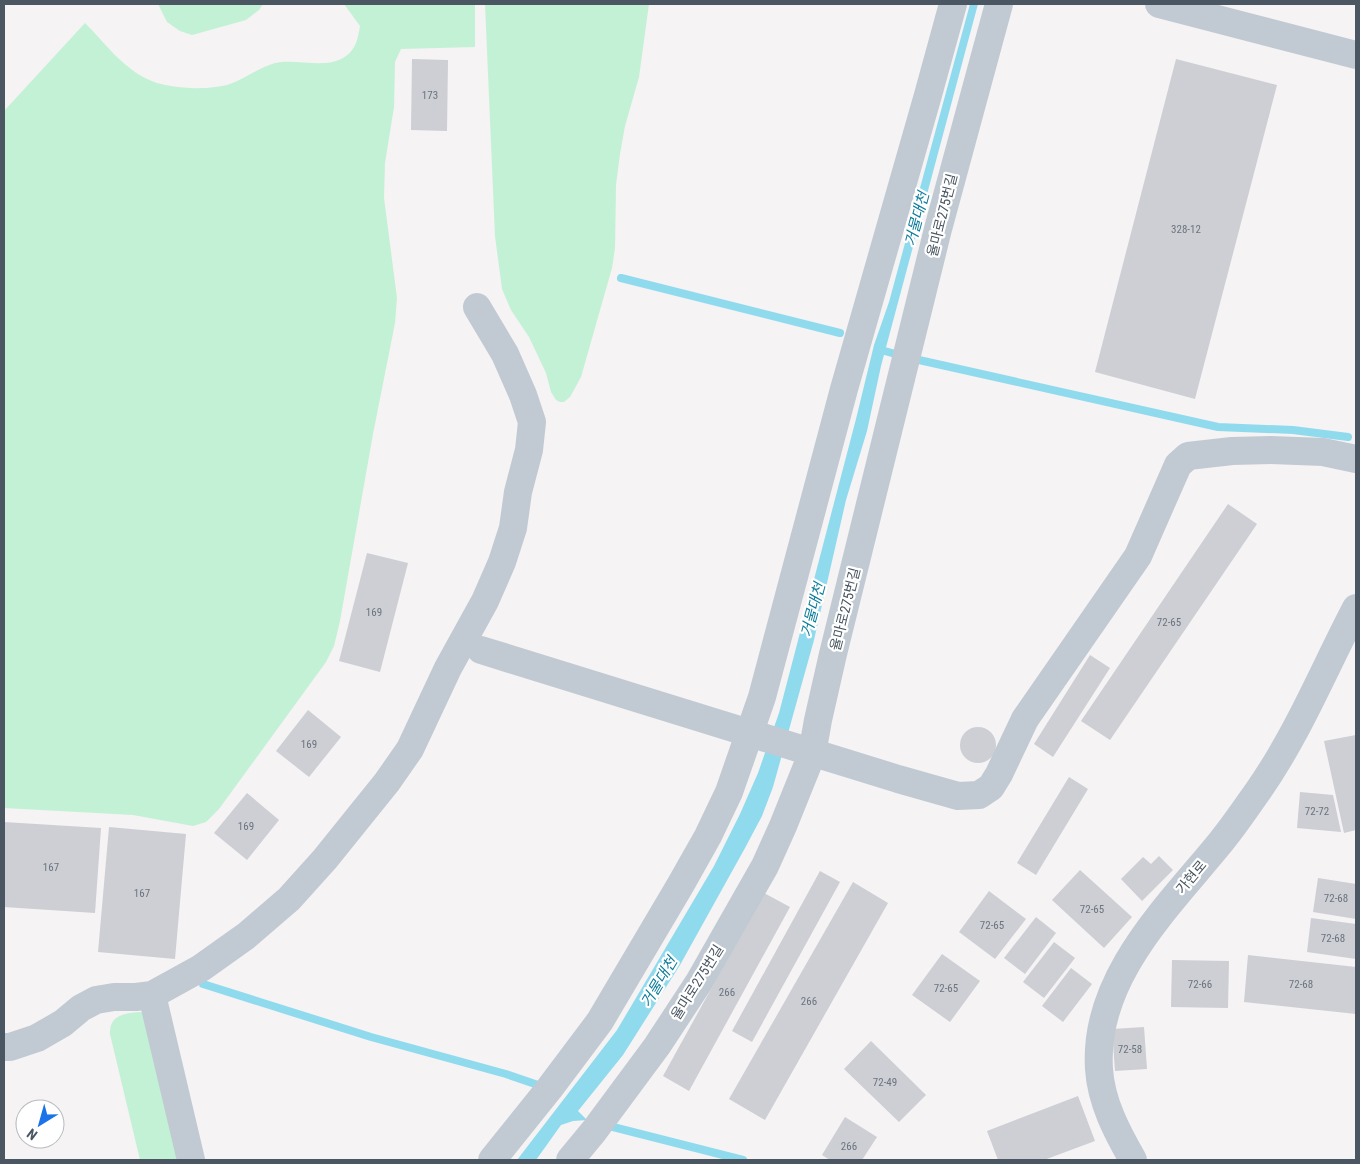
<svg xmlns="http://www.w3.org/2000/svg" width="1360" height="1164" viewBox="0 0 1360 1164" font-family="'Roboto Condensed','Noto Sans KR',sans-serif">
	<rect width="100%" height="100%" fill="#f5f3f3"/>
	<g fill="#c3f1d5">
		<polygon points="158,4 263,4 259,10 246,20 192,35 180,31 167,22"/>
		<path d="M344,4H475V47L401,49L395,62L394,107L385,163L384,198L397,298L395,323L373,434L340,621L334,646L326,662L219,809L206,822L193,826L133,815L4,808V111L85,23C104,42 122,67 147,79C166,89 209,91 230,84C248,78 262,64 282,62C302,60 329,69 346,56C356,49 358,38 360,26Z"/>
		<polygon points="485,4 649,4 639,77 625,126 620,154 616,185 615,248 612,268 581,377 570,397 564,402 560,402 556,400 551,392 546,373 529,337 511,310 502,289 495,236"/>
		<path d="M141,1012L146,1016L179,1160H140L110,1034C109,1015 125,1013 141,1012Z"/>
	</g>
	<polygon fill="#90daee" points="970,4 978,4 881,366 867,431 846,500 814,640 773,787 762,816 745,848 680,965 623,1055 578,1111 587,1120 573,1121 561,1125 536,1160 517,1160 617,1030 714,866 740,814 758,773 779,713 856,419 874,345 889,302"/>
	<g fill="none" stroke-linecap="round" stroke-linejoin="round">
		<g stroke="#90daee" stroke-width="8">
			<polyline points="621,278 840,333"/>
			<polyline points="881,350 899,355"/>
			<polyline points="919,360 1218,427 1293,430 1348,437"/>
			<polyline points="203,984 371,1037 506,1074 541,1086"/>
			<polyline points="613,1127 743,1160"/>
		</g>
	</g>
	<g fill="#cdcfd5">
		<polygon points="412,59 448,60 447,131 411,130"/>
		<polygon points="1176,59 1277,85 1195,399 1095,372"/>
		<polygon points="1228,504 1257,524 1110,740 1081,721"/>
		<polygon points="367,553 408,563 380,672 339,661"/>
		<polygon points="1090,655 1110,668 1053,757 1034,744"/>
		<polygon points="308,710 341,737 309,777 276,751"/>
		<circle cx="978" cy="745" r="18"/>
		<polygon points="1356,735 1356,830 1344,833 1324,741"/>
		<polygon points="1069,777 1088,789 1036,875 1017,863"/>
		<polygon points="1300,792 1333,795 1341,832 1297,828"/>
		<polygon points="247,793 279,820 247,860 214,833"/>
		<polygon points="4,822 101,828 95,913 4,907"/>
		<polygon points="109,827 186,834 175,959 98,952"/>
		<polygon points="1159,856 1173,870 1142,901 1121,879 1143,857 1151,864"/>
		<polygon points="1080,870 1132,917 1104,948 1052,900"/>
		<polygon points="820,871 840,882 752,1042 732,1031"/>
		<polygon points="1318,878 1356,884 1356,919 1313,912"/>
		<polygon points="853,882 888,903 765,1120 729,1099"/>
		<polygon points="989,891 1026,919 995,959 959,932"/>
		<polygon points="764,893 790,907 689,1091 663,1076"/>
		<polygon points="1036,917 1056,933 1025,974 1004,958"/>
		<polygon points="1311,918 1356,924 1356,959 1307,952"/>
		<polygon points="1054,942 1075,958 1044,998 1023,982"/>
		<polygon points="942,954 980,981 950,1022 912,995"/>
		<polygon points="1248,955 1356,967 1356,1014 1244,1002"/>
		<polygon points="1172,960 1229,961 1228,1008 1171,1007"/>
		<polygon points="1071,968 1092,984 1063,1022 1042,1006"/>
		<polygon points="1144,1027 1147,1069 1115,1071 1112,1029"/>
		<polygon points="871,1041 926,1095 899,1122 844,1069"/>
		<polygon points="1078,1096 1095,1141 1044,1160 998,1160 987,1131"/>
		<polygon points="845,1117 877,1137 862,1160 830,1160 822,1155"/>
	</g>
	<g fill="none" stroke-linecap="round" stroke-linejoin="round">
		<g stroke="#c1cad2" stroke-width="28">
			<polyline points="1159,4 1356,55"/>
			<polyline points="481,650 898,779 958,796 979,795 991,787 999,774 1025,719 1138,556 1178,465 1188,456 1232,451 1271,450 1323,452 1356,459"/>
			<polyline points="152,995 191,1160"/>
			<polyline points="4,1047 10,1047 37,1038 63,1023 81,1008 96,1000 114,997 136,997 152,995 201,968 246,936 289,899 325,859 387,782 410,749 448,668 485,601 502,562 513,528 518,492 529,450 532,422 523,395 505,354 477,307"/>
			<polyline points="492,1160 549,1089 600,1021 681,884 708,836 729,792 762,697 844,389 928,95 953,4"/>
			<polyline points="570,1160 594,1131 657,1046 699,982 765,866 783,826 812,754 818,720 833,654 938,229 999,4"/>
			<path d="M1133,1160C1117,1132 1101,1102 1099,1069C1093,978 1167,908 1220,843C1234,826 1246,808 1258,791C1298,734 1324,669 1356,608"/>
		</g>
	</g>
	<g text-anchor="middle" stroke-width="4.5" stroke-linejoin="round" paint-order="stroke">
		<g font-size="11" fill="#6b747e">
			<text x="430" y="99">173</text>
			<text x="1186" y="233">328-12</text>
			<text x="374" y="616">169</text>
			<text x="1169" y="626">72-65</text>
			<text x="309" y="748">169</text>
			<text x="1317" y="815">72-72</text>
			<text x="246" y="830">169</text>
			<text x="51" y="871">167</text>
			<text x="142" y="897">167</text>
			<text x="1336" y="902">72-68</text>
			<text x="1092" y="913">72-65</text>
			<text x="992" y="929">72-65</text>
			<text x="1333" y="942">72-68</text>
			<text x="1200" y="988">72-66</text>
			<text x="1301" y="988">72-68</text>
			<text x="946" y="992">72-65</text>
			<text x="727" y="996">266</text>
			<text x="809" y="1005">266</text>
			<text x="1130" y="1053">72-58</text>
			<text x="885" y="1086">72-49</text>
			<text x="849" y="1150">266</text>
		</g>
		<g font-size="14" fill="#4a5661" stroke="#fff">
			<text transform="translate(942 215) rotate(-76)" y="5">율마로275번길</text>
			<text transform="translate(845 609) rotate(-76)" y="5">율마로275번길</text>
			<text transform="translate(1191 877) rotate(-50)" y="5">가현로</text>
			<text transform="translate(697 982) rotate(-58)" y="5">율마로275번길</text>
		</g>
		<g font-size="15" font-style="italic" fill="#0c7c9b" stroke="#fff">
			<text transform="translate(917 219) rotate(-75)" y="5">거물대천</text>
			<text transform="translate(813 610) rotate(-75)" y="5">거물대천</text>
			<text transform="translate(659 982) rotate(-59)" y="5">거물대천</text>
		</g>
	</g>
	<rect width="1360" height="1164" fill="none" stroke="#4a5661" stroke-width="10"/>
	<g transform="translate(40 1124) rotate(217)"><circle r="24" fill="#ffffff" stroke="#b7bbc0"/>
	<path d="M0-4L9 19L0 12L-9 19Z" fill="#1a73e8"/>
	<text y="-8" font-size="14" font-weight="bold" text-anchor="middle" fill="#4a5661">N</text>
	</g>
</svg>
